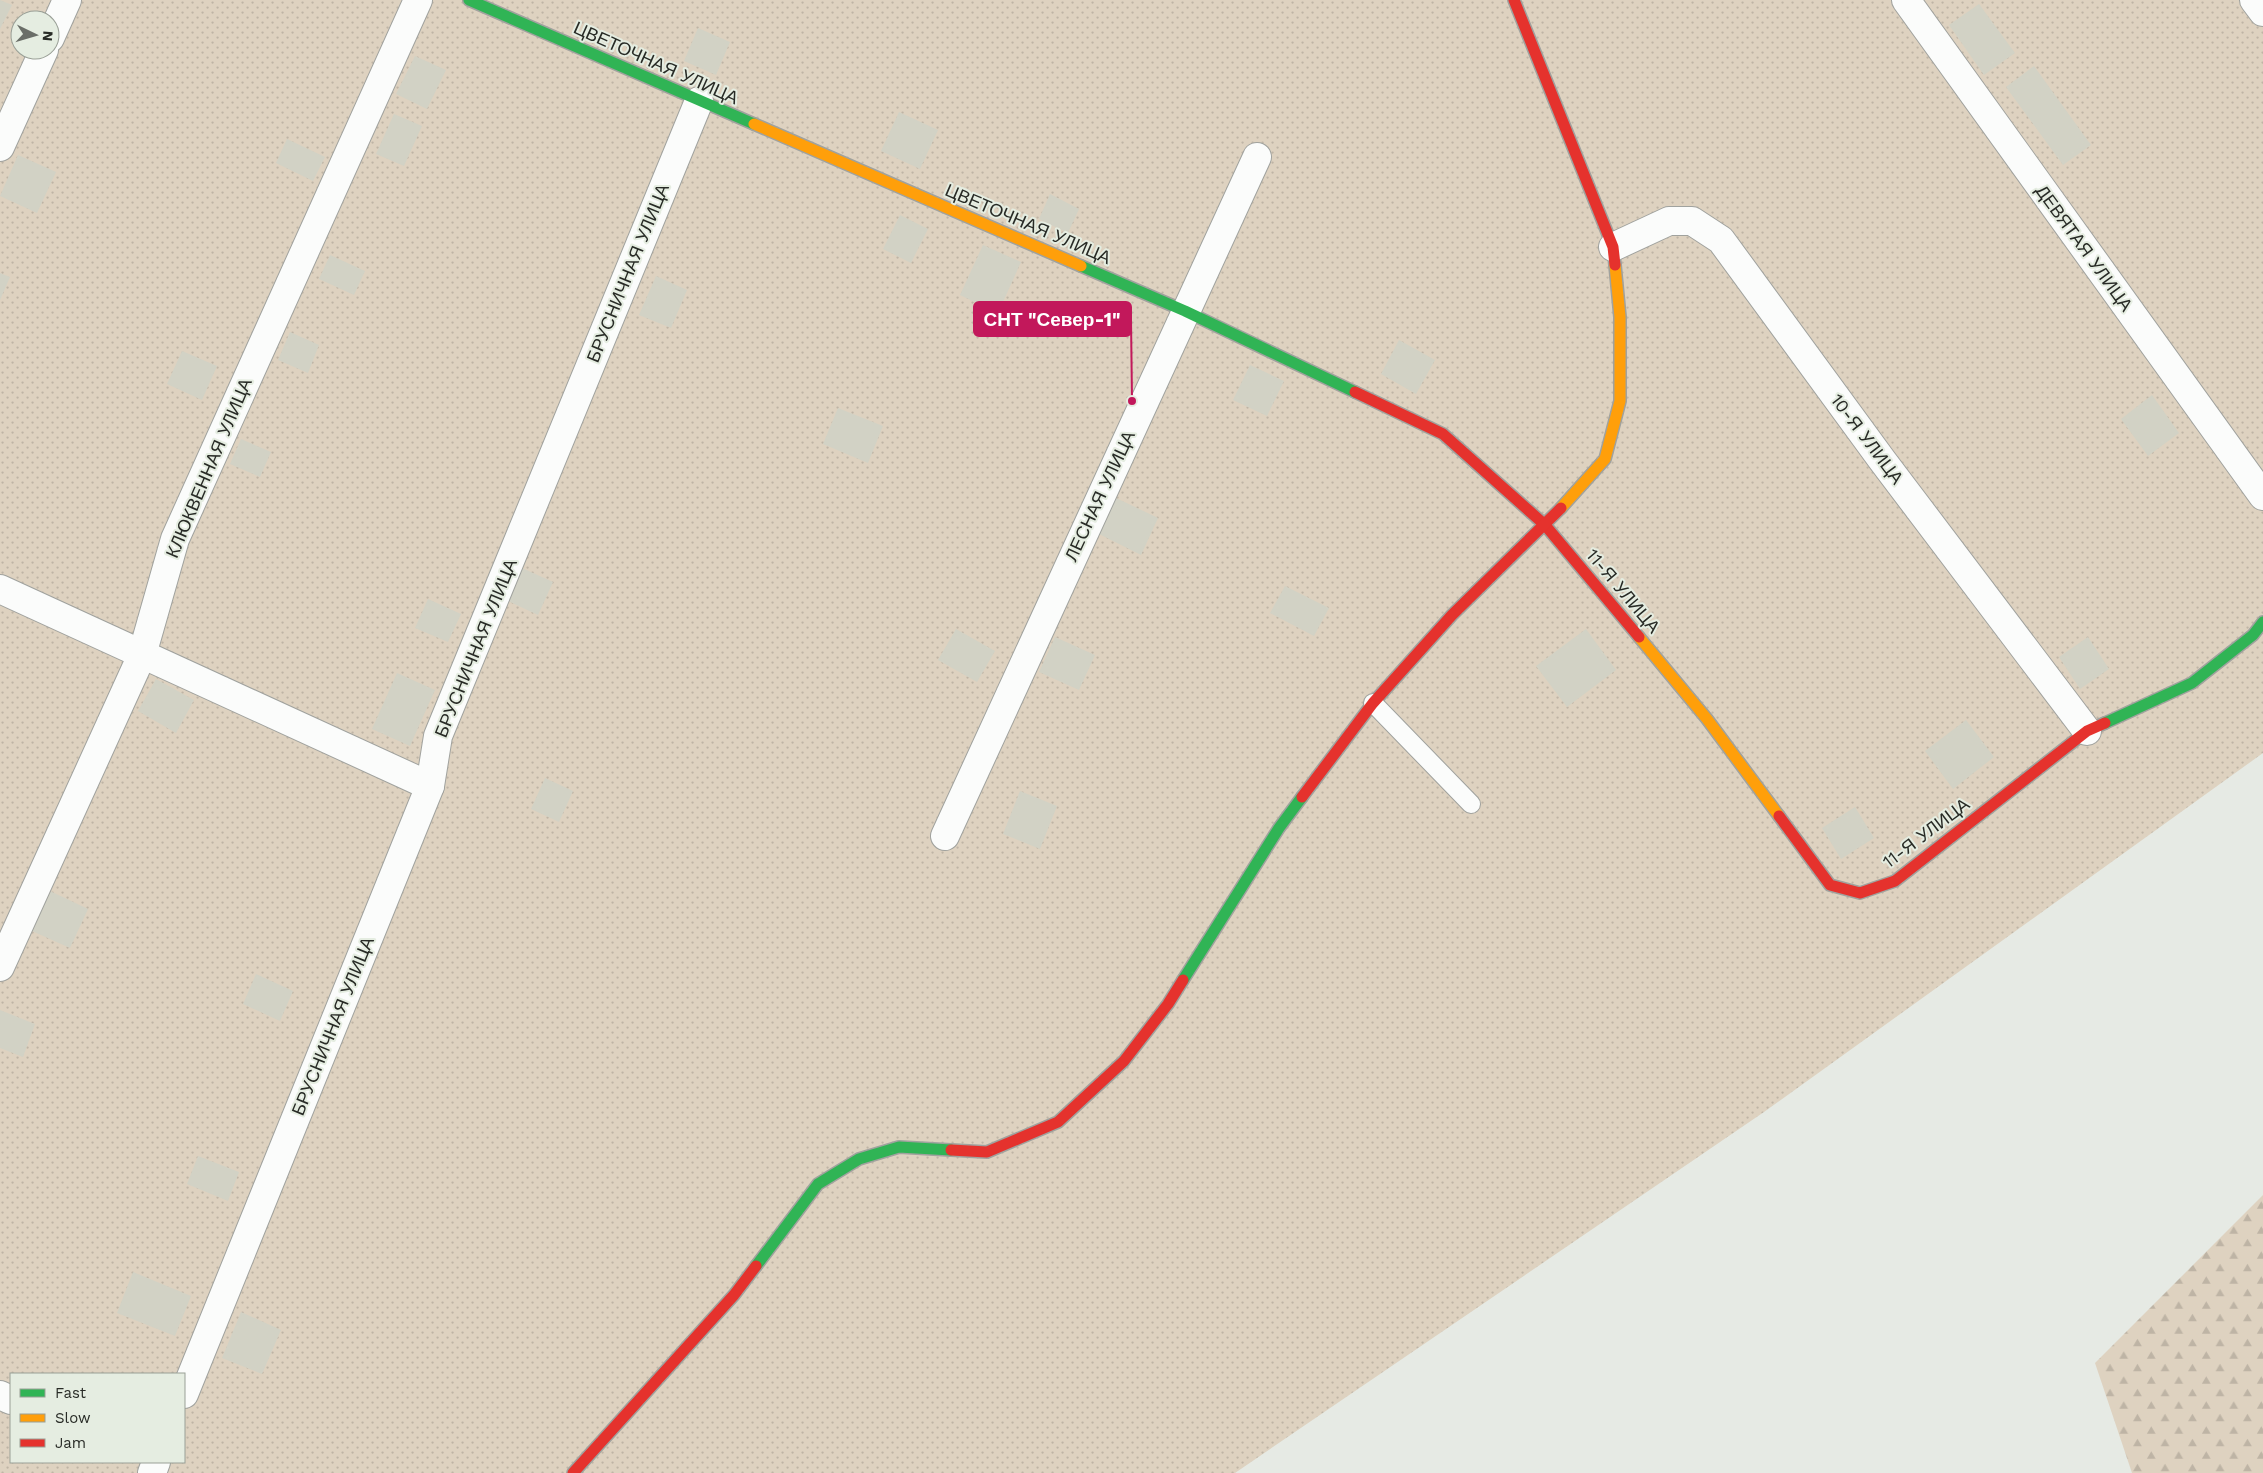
<svg xmlns="http://www.w3.org/2000/svg" width="2263" height="1473" viewBox="0 0 2263 1473" font-family="'Work Sans',sans-serif">
	<defs>
		<pattern id="forest-firs" width="22" height="20" patternUnits="userSpaceOnUse" patternTransform="scale(1.25)"><rect width="22" height="20" fill="#ded2c0"/><path d="M5 1l3.5 6h-7zM16 11l3.5 6h-7z" fill="#beb4a5"/></pattern>
		<pattern id="garden-dots" width="8" height="8" patternUnits="userSpaceOnUse" patternTransform="scale(1.25)"><rect width="8" height="8" fill="#ded2c0"/><path d="M2 2h.1M6 6h.1" fill="none" stroke="#beb4a5" stroke-width="1.8" stroke-linecap="round"/></pattern>
	</defs>
	<rect width="100%" height="100%" fill="#e6eae4"/>
	<polygon fill="url(#forest-firs)" points="2263,1195 2263,1473 2132,1473 2095,1363"/>
	<path fill="url(#garden-dots)" fill-rule="evenodd" d="M0,0H2263V753L1764,1112L1235,1473H0ZM20,20H50V50H20ZM11,1374H184V1462H11Z"/>
	<g fill="#d2d2c5">
		<polygon points="0,0 12,5 0,29"/>
		<polygon points="1979,4 2015,53 1984,75 1949,25"/>
		<polygon points="698,28 730,42 716,75 684,61"/>
		<polygon points="415,56 446,70 427,109 396,94"/>
		<polygon points="2034,66 2091,145 2063,165 2006,87"/>
		<polygon points="899,112 938,130 920,169 881,151"/>
		<polygon points="394,114 422,126 404,166 376,154"/>
		<polygon points="287,139 325,157 313,181 276,163"/>
		<polygon points="18,155 56,172 37,213 0,196"/>
		<polygon points="1050,194 1079,209 1068,233 1039,219"/>
		<polygon points="900,215 928,229 911,263 883,249"/>
		<polygon points="983,245 1021,262 998,313 960,295"/>
		<polygon points="330,255 365,271 354,295 319,279"/>
		<polygon points="0,273 10,277 0,300"/>
		<polygon points="656,276 687,290 671,328 639,315"/>
		<polygon points="290,332 319,345 308,373 278,360"/>
		<polygon points="1399,340 1435,360 1416,394 1381,374"/>
		<polygon points="182,351 217,366 202,400 167,384"/>
		<polygon points="1250,365 1284,381 1267,416 1233,400"/>
		<polygon points="2152,395 2179,433 2148,456 2121,419"/>
		<polygon points="838,408 883,426 868,463 823,444"/>
		<polygon points="241,439 271,452 260,477 230,464"/>
		<polygon points="1116,498 1158,518 1141,555 1099,534"/>
		<polygon points="522,568 553,582 538,615 508,601"/>
		<polygon points="1285,586 1329,608 1314,636 1270,613"/>
		<polygon points="428,599 461,614 448,642 415,628"/>
		<polygon points="956,629 995,651 977,682 938,660"/>
		<polygon points="1586,629 1616,670 1567,707 1536,666"/>
		<polygon points="1055,637 1095,655 1079,690 1039,672"/>
		<polygon points="2088,637 2109,669 2080,689 2059,657"/>
		<polygon points="397,673 435,690 410,746 372,729"/>
		<polygon points="156,679 194,700 176,733 138,711"/>
		<polygon points="1966,720 1994,757 1953,789 1925,751"/>
		<polygon points="545,778 573,791 559,822 531,809"/>
		<polygon points="1020,791 1057,806 1040,849 1003,834"/>
		<polygon points="1855,807 1874,838 1841,859 1822,828"/>
		<polygon points="50,891 88,909 70,948 32,931"/>
		<polygon points="256,974 293,991 280,1021 243,1004"/>
		<polygon points="0,1010 35,1024 23,1057 0,1048"/>
		<polygon points="198,1156 239,1172 228,1201 187,1184"/>
		<polygon points="133,1272 191,1296 175,1336 117,1313"/>
		<polygon points="241,1312 281,1330 262,1374 222,1358"/>
	</g>
	<g fill="none" stroke-linecap="round" stroke-linejoin="round">
		<g stroke="#a0a29e" stroke-width="20">
			<polyline id="lane" points="1373,703 1471,804"/>
		</g>
		<g stroke="#a0a29e" stroke-width="30">
			<g id="street">
				<polyline points="1906,0 2263,496"/>
				<polyline points="2254,0 2263,12"/>
				<polyline points="50,38 67,0"/>
				<polyline points="0,147 44,50"/>
				<polyline points="1613,247 1669,221 1692,221 1721,240 1882,460 2087,731"/>
				<polyline points="0,589 430,786"/>
				<polyline points="945,836 1257,157"/>
				<polyline points="0,967 142,655 175,539 418,0"/>
				<polyline points="184,1394 430,786 438,736 699,101"/>
				<polyline points="0,1395 11,1400"/>
				<polyline points="152,1473 156,1462"/>
			</g>
		</g>
		<g stroke="#a0a29e" stroke-width="14">
			<g id="fast">
				<polyline points="469,0 754,124"/>
				<polyline points="1081,266 1185,311 1355,392"/>
				<polyline points="2105,723 2192,683 2253,635 2263,622"/>
				<polyline points="1183,980 1279,828 1302,797"/>
				<polyline points="756,1266 818,1184 859,1159 899,1147 951,1150"/>
			</g>
		</g>
		<g stroke="#a0a29e" stroke-width="14">
			<g id="slow">
				<polyline points="754,124 1081,266"/>
				<polyline points="1561,508 1605,459 1620,401 1620,317 1615,265"/>
				<polyline points="1639,637 1707,719 1779,816"/>
			</g>
		</g>
		<g stroke="#a0a29e" stroke-width="14">
			<g id="jam">
				<polyline points="1514,0 1613,247 1615,265"/>
				<polyline points="1355,392 1443,434 1545,525 1639,637"/>
				<polyline points="1302,797 1373,703 1452,615 1561,508"/>
				<polyline points="1779,816 1830,885 1860,893 1895,881 2087,731 2105,723"/>
				<polyline points="951,1150 987,1152 1058,1122 1124,1061 1168,1004 1183,980"/>
				<polyline points="573,1473 734,1295 756,1266"/>
			</g>
		</g>
		<use href="#lane" stroke="#fbfcfb" stroke-width="18"/>
		<use href="#street" stroke="#fbfcfb" stroke-width="28"/>
		<use href="#fast" stroke="#30b455" stroke-width="11"/>
		<use href="#slow" stroke="#ff9f0a" stroke-width="11"/>
		<use href="#jam" stroke="#e5322d" stroke-width="11"/>
	</g>
	<g text-anchor="middle" stroke-width="4" stroke-linejoin="round" paint-order="stroke">
		<g font-size="18" fill="#282b26" stroke="#e5ede1">
			<text transform="translate(656 63) rotate(24)" y="6">ЦВЕТОЧНАЯ УЛИЦА</text>
			<text transform="translate(1028 224) rotate(23)" y="6">ЦВЕТОЧНАЯ УЛИЦА</text>
			<text transform="translate(2084 248) rotate(54)" y="6">ДЕВЯТАЯ УЛИЦА</text>
			<text transform="translate(628 273) rotate(-68)" y="6">БРУСНИЧНАЯ УЛИЦА</text>
			<text transform="translate(1867 439) rotate(53)" y="6">10-Я УЛИЦА</text>
			<text transform="translate(209 468) rotate(-67)" y="6">КЛЮКВЕННАЯ УЛИЦА</text>
			<text transform="translate(1100 496) rotate(-65)" y="6">ЛЕСНАЯ УЛИЦА</text>
			<text transform="translate(1623 591) rotate(50)" y="6">11-Я УЛИЦА</text>
			<text transform="translate(476 648) rotate(-68)" y="6">БРУСНИЧНАЯ УЛИЦА</text>
			<text transform="translate(1926 833) rotate(-37)" y="6">11-Я УЛИЦА</text>
			<text transform="translate(333 1026) rotate(-68)" y="6">БРУСНИЧНАЯ УЛИЦА</text>
		</g>
	</g>
	<path fill="none" stroke="#c2185b" stroke-width="2" d="M1132 401L1131 319"/>
	<circle fill="#c2185b" stroke="#e5ede1" stroke-width="2" cx="1132" cy="401" r="5"/>
	<rect fill="#c2185b" stroke="#c2185b" stroke-width="2" x="974" y="302" width="157" height="34" rx="5"/>
	<g font-size="19" text-anchor="middle" font-weight="bold" fill="#fff">
		<text x="1052" y="326">СНТ "Север-1"</text>
	</g>
	<rect x="10" y="1373" width="175" height="90" fill="#e5ede1" stroke="#999f96"/>
	<rect x="20" y="1389" width="25" height="8" fill="#30b455" stroke="#999f96"/>
	<text x="55" y="1398" font-size="15" fill="#282b26">Fast</text>
	<rect x="20" y="1414" width="25" height="8" fill="#ff9f0a" stroke="#999f96"/>
	<text x="55" y="1423" font-size="15" fill="#282b26">Slow</text>
	<rect x="20" y="1439" width="25" height="8" fill="#e5322d" stroke="#999f96"/>
	<text x="55" y="1448" font-size="15" fill="#282b26">Jam</text>
	<g transform="translate(35 35) rotate(95)"><circle r="24" fill="#e5ede1" stroke="#999f96"/>
	<path d="M0-4L9 19L0 12L-9 19Z" fill="#6a6e68"/>
	<text y="-8" font-size="14" font-weight="bold" text-anchor="middle" fill="#282b26">N</text>
	</g>
</svg>
